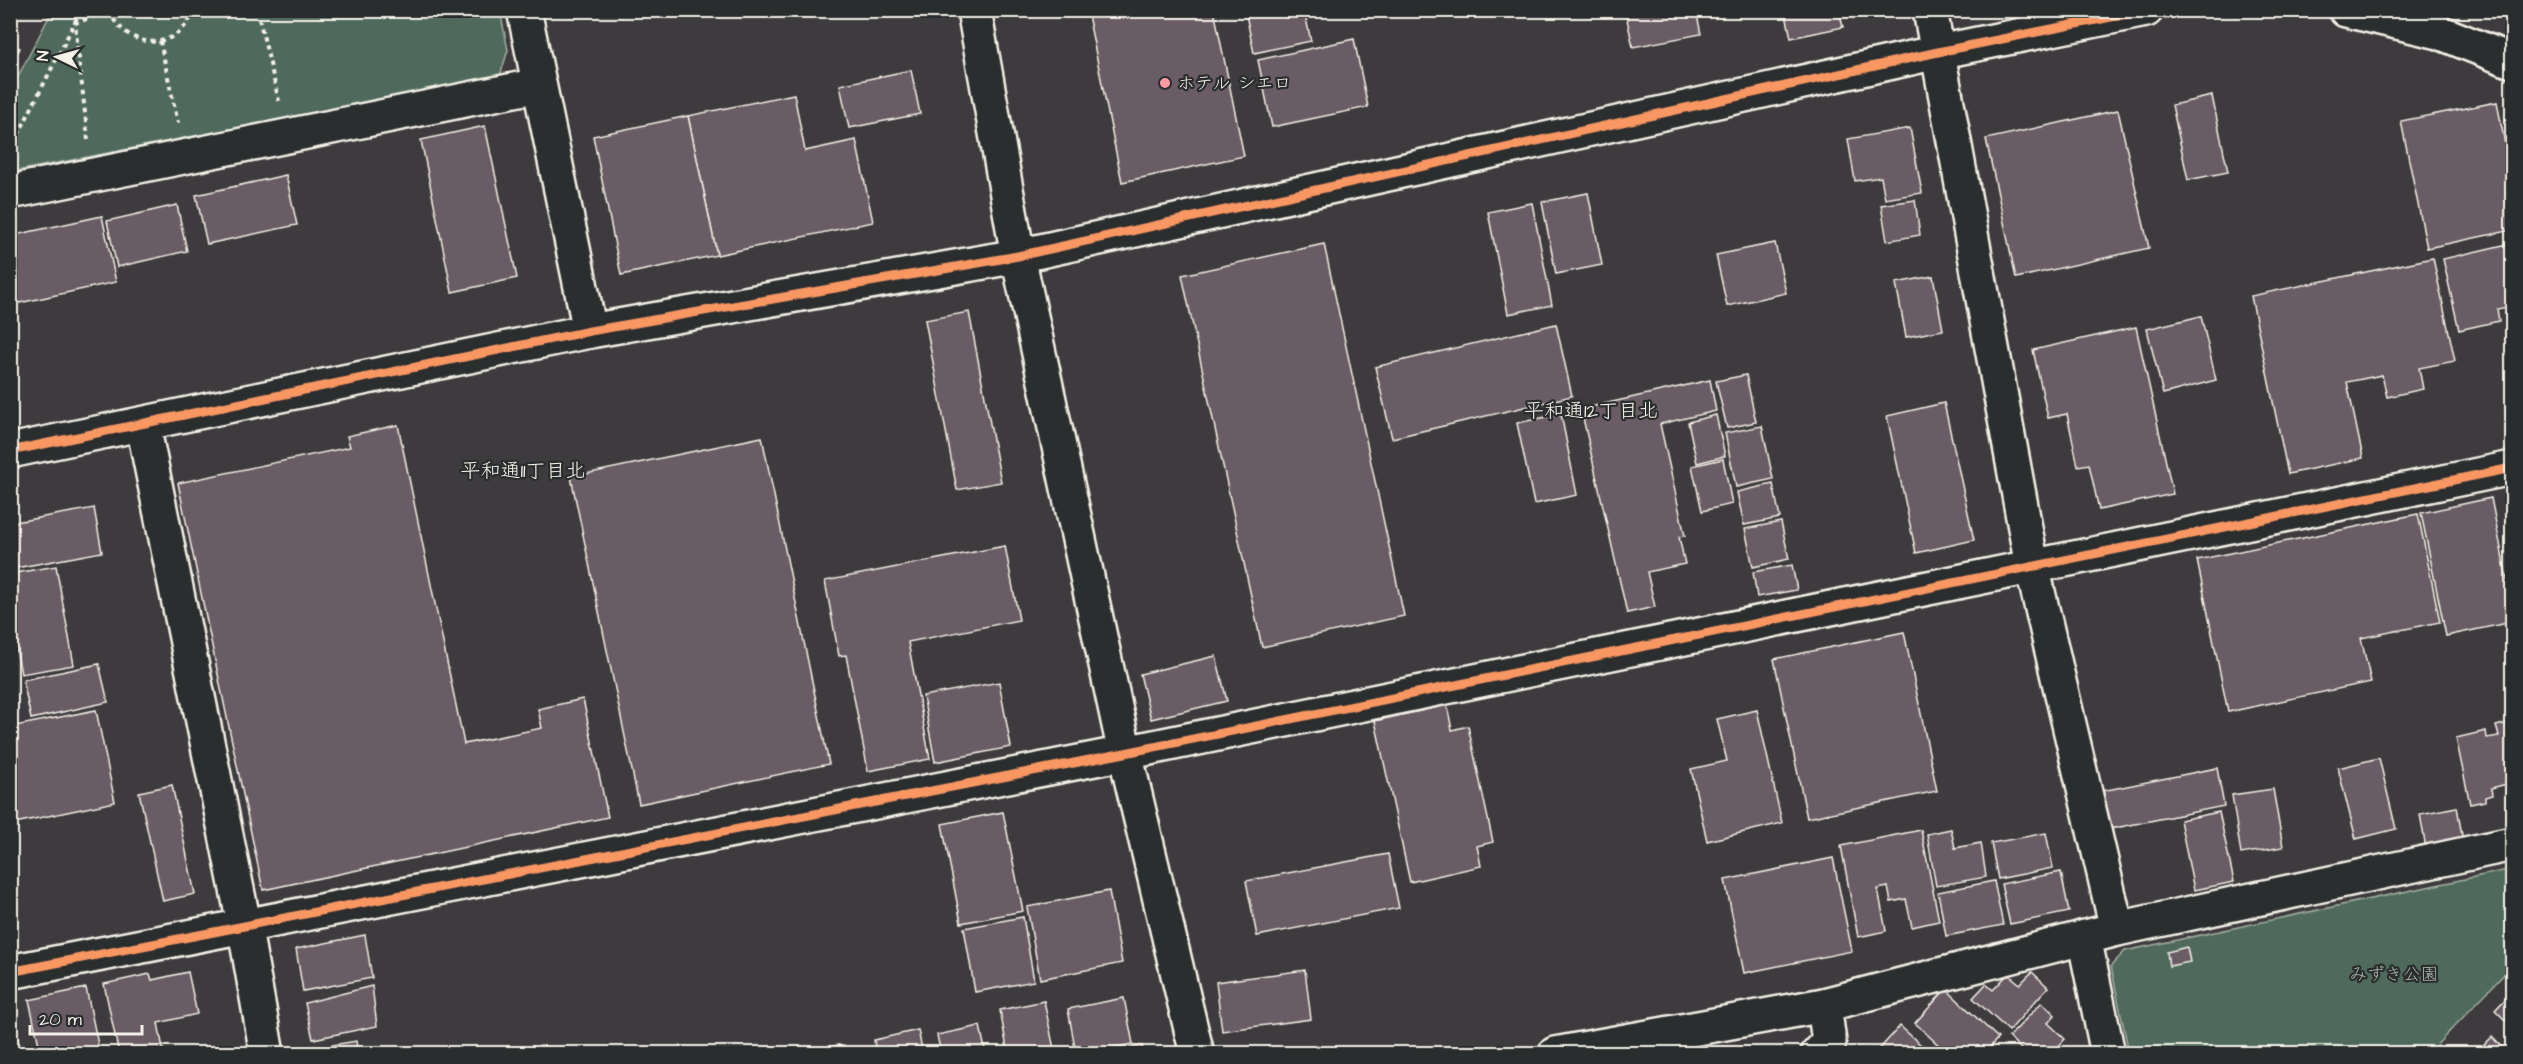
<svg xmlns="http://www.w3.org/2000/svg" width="2523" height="1064" viewBox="0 0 2523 1064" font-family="'Architects Daughter','Klee One',sans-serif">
	<rect width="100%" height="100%" fill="#3e3b3e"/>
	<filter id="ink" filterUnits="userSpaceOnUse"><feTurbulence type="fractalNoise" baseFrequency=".0167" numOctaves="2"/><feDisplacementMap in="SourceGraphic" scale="12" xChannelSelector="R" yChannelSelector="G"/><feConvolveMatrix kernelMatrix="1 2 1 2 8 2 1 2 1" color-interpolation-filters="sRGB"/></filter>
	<g filter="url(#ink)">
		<g fill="#506b5b" stroke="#a2aea2" stroke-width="1.5">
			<polygon points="52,11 500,11 508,50 500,76 11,172 11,90"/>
			<polygon points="2512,869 2512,966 2429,1053 2129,1053 2111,966 2125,951"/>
		</g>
		<g fill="#6b5b65" stroke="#f4f1e8" stroke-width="1.5">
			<polygon points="1087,10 1214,10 1244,156 1122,182"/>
			<polygon points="1245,10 1304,10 1311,41 1254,53"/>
			<polygon points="1625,10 1696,10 1701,34 1633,47"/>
			<polygon points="1785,10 1839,10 1843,27 1791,38"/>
			<polygon points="1354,39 1368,107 1272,127 1258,60"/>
			<polygon points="10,43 20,48 10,68"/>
			<polygon points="911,70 920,114 849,128 840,85"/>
			<polygon points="794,94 805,151 856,140 873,222 717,255 688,116"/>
			<polygon points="2212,96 2228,172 2188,180 2172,105"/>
			<polygon points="2497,102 2512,181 2512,230 2427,248 2401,121"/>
			<polygon points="2118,110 2149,248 2016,278 1986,139"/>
			<polygon points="688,116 717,255 621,275 593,136"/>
			<polygon points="485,126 517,278 452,292 421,140"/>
			<polygon points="1910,128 1922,193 1885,199 1881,177 1855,181 1848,139"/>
			<polygon points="286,175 297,225 207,244 196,195"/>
			<polygon points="1588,193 1602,265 1556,274 1542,202"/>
			<polygon points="1915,200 1920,235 1887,241 1881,205"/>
			<polygon points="1532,203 1552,305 1508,314 1488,212"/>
			<polygon points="177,205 187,251 117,267 107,221"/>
			<polygon points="102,216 116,282 10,305 10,236"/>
			<polygon points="1775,243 1786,293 1727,306 1716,255"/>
			<polygon points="2512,243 2512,306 2497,309 2499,321 2459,330 2443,259"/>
			<polygon points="1324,244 1404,616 1262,647 1182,275"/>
			<polygon points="2433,258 2455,361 2419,368 2423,389 2387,397 2382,375 2347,382 2363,458 2288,474 2251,296"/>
			<polygon points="1933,276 1943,330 1906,337 1896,283"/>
			<polygon points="969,312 1001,482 957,490 925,320"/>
			<polygon points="2201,316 2216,380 2163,394 2147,329"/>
			<polygon points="1556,324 1572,396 1392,438 1375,367"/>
			<polygon points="2136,327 2173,494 2099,510 2089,464 2078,466 2067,414 2048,418 2033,350"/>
			<polygon points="1746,375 1756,422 1727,428 1716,381"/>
			<polygon points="1710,380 1716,411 1660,424 1685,536 1679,537 1685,564 1647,572 1655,607 1627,613 1581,409"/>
			<polygon points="1944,403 1974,540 1916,553 1887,416"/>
			<polygon points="1561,414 1577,495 1534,504 1517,423"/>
			<polygon points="1716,415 1725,456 1697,463 1688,422"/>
			<polygon points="398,425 464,744 542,728 538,709 583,699 608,817 263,890 178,483 350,447 347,436"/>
			<polygon points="1762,426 1773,479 1736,487 1725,433"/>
			<polygon points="762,437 829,764 639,804 571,477"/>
			<polygon points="1723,459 1732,504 1702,511 1692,466"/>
			<polygon points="1773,484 1780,518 1744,525 1737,492"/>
			<polygon points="2491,498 2512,604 2512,622 2446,636 2421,513"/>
			<polygon points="94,508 102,552 10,569 10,523"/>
			<polygon points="2418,514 2440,622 2361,638 2371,682 2228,712 2197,560"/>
			<polygon points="1781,522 1789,559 1753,567 1745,529"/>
			<polygon points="1005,546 1019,620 908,642 930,759 868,771 846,655 839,656 825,581"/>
			<polygon points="1792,565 1797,590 1757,597 1753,572"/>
			<polygon points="56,566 74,665 21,674 10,616 10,574"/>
			<polygon points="1904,632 1937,791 1807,818 1774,659"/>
			<polygon points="1216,656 1227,701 1151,719 1140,674"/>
			<polygon points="99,664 108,702 31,719 23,680"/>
			<polygon points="999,682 1011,747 935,762 923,696"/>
			<polygon points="1447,705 1452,730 1468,726 1493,842 1477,846 1481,866 1410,882 1375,721"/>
			<polygon points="96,710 115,802 10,824 10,727"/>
			<polygon points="1757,710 1782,823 1707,841 1691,769 1727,761 1717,719"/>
			<polygon points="2512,722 2512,789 2509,790 2507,784 2491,788 2492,795 2485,797 2485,801 2470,804 2456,738 2486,731 2487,738 2499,736 2496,726"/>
			<polygon points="2379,758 2396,829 2356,839 2338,768"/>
			<polygon points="2217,768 2224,806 2105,830 2097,792"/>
			<polygon points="172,785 195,894 163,901 139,792"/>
			<polygon points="2273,789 2283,847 2241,854 2232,795"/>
			<polygon points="2457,807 2463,841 2426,849 2420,814"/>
			<polygon points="1003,812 1023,911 961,923 942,824"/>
			<polygon points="2219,812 2234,882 2194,890 2180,820"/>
			<polygon points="1951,829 1955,848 1981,843 1986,877 1936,886 1927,834"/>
			<polygon points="1921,830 1939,921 1912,927 1906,899 1891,902 1888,887 1878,889 1886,931 1858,937 1841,846"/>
			<polygon points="2046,833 2053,868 1998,879 1991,843"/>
			<polygon points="1388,854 1399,908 1257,936 1246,881"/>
			<polygon points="1833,858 1852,951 1744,973 1725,880"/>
			<polygon points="2061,872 2069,912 2010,924 2001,884"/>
			<polygon points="1994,881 2003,925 1946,936 1938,892"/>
			<polygon points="1109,891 1122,963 1040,979 1027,907"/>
			<polygon points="1023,917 1034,981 975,992 964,928"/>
			<polygon points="365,935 372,978 303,991 296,949"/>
			<polygon points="2187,947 2190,962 2169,966 2167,952"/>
			<polygon points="1305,970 1311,1019 1222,1031 1216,982"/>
			<polygon points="188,972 197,1014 158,1023 164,1054 119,1054 104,984 150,974 152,980"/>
			<polygon points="2032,972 2048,987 2009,1031 1973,998 1986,984 1993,990 2008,974 2020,984"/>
			<polygon points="372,986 377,1026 313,1039 305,1003"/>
			<polygon points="86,988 100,1054 41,1054 29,1000"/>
			<polygon points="1946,989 1998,1038 1984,1054 1948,1054 1915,1023"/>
			<polygon points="2512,992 2512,1027 2495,1010"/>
			<polygon points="1124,998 1133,1044 1076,1054 1068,1009"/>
			<polygon points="1044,1001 1055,1054 1008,1054 1000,1010"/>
			<polygon points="2042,1002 2055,1015 2048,1023 2065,1039 2057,1048 2062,1054 2026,1054 2009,1037"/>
			<polygon points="10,1019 14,1019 21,1054 10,1054"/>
			<polygon points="980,1026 986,1054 941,1054 937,1035"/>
			<polygon points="1900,1026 1931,1054 1875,1054"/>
			<polygon points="918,1030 923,1054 876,1054 874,1040"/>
			<polygon points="2492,1037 2508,1054 2475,1054"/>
			<polygon points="356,1041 358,1054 291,1054 290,1052"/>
			<polygon points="839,1045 841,1054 805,1054 805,1052"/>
			<polygon points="1142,1046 1144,1054 1102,1054"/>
		</g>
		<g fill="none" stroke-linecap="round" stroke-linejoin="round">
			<g stroke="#f4f1e8" stroke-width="38">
				<g id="minor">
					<polyline points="524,10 590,331"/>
					<polyline points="974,10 1018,256 1125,753 1197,1054"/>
					<polyline points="1930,10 2032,566 2117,929"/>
					<polyline points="2346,10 2439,32 2512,61"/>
					<polyline points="10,192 539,85"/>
					<polyline points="143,425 244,924 267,1054"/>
					<polyline points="10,451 590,331 1018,256 1938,52 2146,10"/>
					<polyline points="2084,937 2108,1054"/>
					<polyline points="10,972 1125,753 2512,468"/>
					<polyline points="1555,1054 1824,1005 2117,929 2512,844"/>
					<polyline points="1818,1054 1829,1042 1824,1005"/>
				</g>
			</g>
			<g stroke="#f4f1e8" stroke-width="4" stroke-dasharray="4.5 4.5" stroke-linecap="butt">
				<polyline points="257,10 279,101"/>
				<path d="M109,11C128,51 178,53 194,10"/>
				<polyline points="160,41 178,123"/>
				<polyline points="88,140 75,23 109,11"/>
				<polyline points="10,151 81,10"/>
			</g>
			<use href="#minor" stroke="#2a2d2e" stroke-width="33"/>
			<g stroke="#2a2d2e" stroke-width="13">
				<g id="cycleway">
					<polyline points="10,451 590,331 1018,256 1938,52 2146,10"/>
					<polyline points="10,972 1125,753 2512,468"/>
				</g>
			</g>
			<use href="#cycleway" stroke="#f99763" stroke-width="9"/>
		</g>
	</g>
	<circle fill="#ff9aa2" stroke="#2a2d2e" stroke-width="2" cx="1165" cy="83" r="6"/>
	<g text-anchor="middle" stroke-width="4.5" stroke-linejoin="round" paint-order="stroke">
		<g font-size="18" fill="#f4f1e8" stroke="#2a2d2e" text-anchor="start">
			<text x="1177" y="89">ホテル シエロ</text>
		</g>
		<g font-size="18" fill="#aab5a9" stroke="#2a2d2e">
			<text x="2394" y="980">みずき公園</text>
		</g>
		<g font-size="20" fill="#f4f1e8" stroke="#2a2d2e">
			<text x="1591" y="417">平和通12丁目北</text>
			<text x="523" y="477">平和通11丁目北</text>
		</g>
	</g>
	<rect width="2523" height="1064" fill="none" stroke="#2a2d2e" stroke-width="36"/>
	<rect x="18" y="18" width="2487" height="1028" fill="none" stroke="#f4f1e8" stroke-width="2" filter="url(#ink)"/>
	<g transform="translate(57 57) rotate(275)" stroke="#2a2d2e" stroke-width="4.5" paint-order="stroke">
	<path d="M0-4.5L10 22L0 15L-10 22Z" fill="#f4f1e8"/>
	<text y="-9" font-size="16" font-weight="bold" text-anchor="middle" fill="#f4f1e8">N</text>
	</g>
	<path d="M30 1025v9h112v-9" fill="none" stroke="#f4f1e8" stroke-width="3"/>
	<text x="39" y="1025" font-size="18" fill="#f4f1e8" stroke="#2a2d2e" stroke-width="4.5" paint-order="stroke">20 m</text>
</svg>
